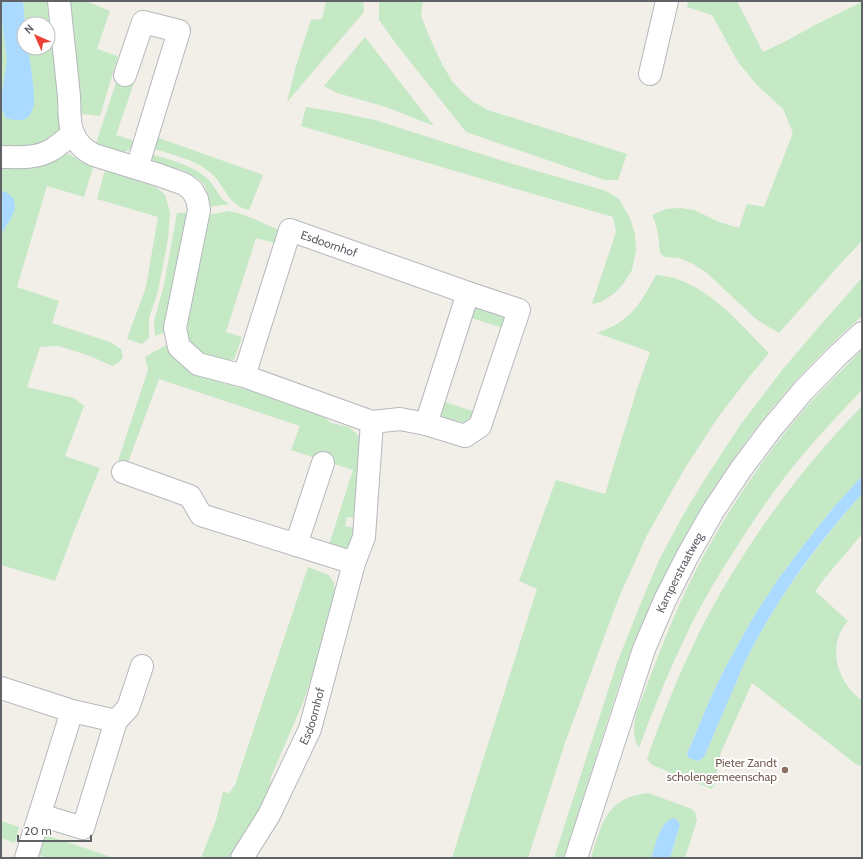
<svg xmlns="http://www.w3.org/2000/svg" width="863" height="859" viewBox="0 0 863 859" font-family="Cabin,sans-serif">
	<rect width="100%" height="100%" fill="#f1efe8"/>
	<g fill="#c5e8c5">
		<polygon points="23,1 47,1 62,128 59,135 37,149 1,151 1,107 6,118 33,88 28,48 48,48 48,24 25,24"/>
		<polygon points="70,1 88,1 88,2 110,11 97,49 118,56 100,116 81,114"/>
		<polygon points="326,1 363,1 364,12 287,102 296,66 311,20 322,19"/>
		<polygon points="379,1 423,1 421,15 428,34 442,64 452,81 462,92 472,101 488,110 627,154 618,180 605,180 466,132 397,45 379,20"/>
		<path d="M688,1H737L763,52L788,40L815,25L862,2V241L842,262L779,333L757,320L707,273L693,264L679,258L665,257L660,253C659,240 658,227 652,215L666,209L680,208L694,210L719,222L739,228L747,204L764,207L793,133L783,109L757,85L738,62L712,15L687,7Z"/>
		<polygon points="1,13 7,60 1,100"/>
		<polygon points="365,37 434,126 386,107 337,93 324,86"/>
		<polygon points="118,77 134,83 116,135 135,141 129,150 122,153 95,146"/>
		<polygon points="306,107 342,113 375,120 503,161 606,191 619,199 630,218 635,234 636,251 632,270 624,283 615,293 601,302 592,304 616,232 613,217 301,126"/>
		<path d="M156,137L263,175L249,210C245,209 241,208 237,205C229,200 221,183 214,176C200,161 174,155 155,149Z"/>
		<polygon points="62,153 71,155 80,161 93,167 84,197 47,186 17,287 59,301 52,323 110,342 121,349 123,357 119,362 112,366 90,356 59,346 40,347 27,387 74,398 84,406 65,456 100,468 76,526 55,581 1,565 1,234 11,219 6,192 1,191 1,164"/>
		<path d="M148,153L171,160L185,165L199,172L208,179L217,191L221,198L229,204L209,207C208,199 208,190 203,183C200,179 187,172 182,170C171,166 151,167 148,153Z"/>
		<polygon points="105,170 156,187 165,195 168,205 170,213 168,239 158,291 149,318 149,338 142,344 127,339 146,287 158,217 97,199"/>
		<path d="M228,211C244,213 262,223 277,229L278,232L275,243L256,238L226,332L242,337L234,359L228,362L196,352L190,346L187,333L188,324L186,302L193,270L201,256L209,215Z"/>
		<polygon points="177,213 188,213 166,332 155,336 154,321 164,285"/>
		<path d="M656,275C664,276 673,277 680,280C716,294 742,326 769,353L749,377L719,416L685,468L647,535L619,597L565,743L528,858H452L537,589L519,581L556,480L605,494L637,389L650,352L597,333C604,330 613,327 620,322C638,310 646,293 656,275Z"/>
		<path d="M862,278V316C768,397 695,502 646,616C629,652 617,691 605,729C591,772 578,815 564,858H554L617,663L640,605L660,558L682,517L705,479L741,424L783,369L817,329Z"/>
		<polygon points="471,307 506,318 503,328 468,317"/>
		<path d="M168,344L196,374L216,381L315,409L331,423L349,427L357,434L361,439L356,518L347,517L345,526L355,528C354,536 351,548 342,549C337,550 332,549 328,548L353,470L291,450L300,426L159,379L127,465L118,461L148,370L145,357Z"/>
		<path d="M862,350V390C841,412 820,434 801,457C774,489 751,524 729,559C717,578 705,598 694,619C673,661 655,704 639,748C632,738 634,725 636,714C654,667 671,619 694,574C722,519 757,466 797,418C817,394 840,372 862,350Z"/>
		<polygon points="441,401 476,412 472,425 437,415"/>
		<path d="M862,406V476L834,507L806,542L779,578L754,616L726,666L711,697L687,754L704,757C714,735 723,712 733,690C738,679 742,667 748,656C778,597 818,544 862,494V534L824,579L815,591L848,621C826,645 837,683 862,700V766L857,765L752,683L721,752L715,783L712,789L652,765L647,759C658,727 670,696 684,665C726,570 790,480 862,406Z"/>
		<polygon points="308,567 329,575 334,583 335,594 320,651 304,700 271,777 269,799 236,858 201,858 216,820 223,792 229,793 235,785"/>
		<path d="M648,793L692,809L695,812L697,820L685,858H670L680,825L661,829L651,858H591C602,823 606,798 648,793Z"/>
		<polygon points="1,821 19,827 15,843 1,838"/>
		<polygon points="46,835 114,858 47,858 39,855"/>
	</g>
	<g fill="#aadaff">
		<path d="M1,1H23L25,24H24V48H28C30,65 35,87 34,104C33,109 31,115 27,118C21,122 12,120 6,118L1,107V100L7,60L1,13Z"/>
		<polygon points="1,191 6,192 14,199 15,208 11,219 1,234"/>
		<path d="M862,476V494C817,544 778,597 748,656C742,667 738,679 733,690C723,712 714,735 704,757L698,761L689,758L687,754L711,697L726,666L754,616L779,578L806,542L834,507Z"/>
		<path d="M674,818L678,821L680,825L670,858H651C656,845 659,822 674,818Z"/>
	</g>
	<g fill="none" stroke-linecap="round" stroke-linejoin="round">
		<g stroke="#b5b8bc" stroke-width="24">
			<g id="street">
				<path d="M59,1C62,33 66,65 69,97C70,109 68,122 73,133C77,144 84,150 94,155L159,175L184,184L192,190L197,199L199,210L175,328L179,347L198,364L244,376L372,422L400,419L426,424L465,436L480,426L519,310L468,293L290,230L244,376"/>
				<polyline points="650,74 667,1"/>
				<polyline points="125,75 143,22 179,31 137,168"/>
				<path d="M1,157C19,157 37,159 53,149C60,144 66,139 73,134"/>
				<polyline points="426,424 468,293"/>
				<polyline points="123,472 190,496 201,515 354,563"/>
				<polyline points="296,545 323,463"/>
				<polyline points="1,688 72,711"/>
				<polyline points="40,815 83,828 116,721 128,708 142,666"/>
				<polyline points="26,858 72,711 116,721"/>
				<path id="s1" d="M242,858L269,815L310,729L354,563L364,537L372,422"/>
			</g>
		</g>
		<g stroke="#b6babf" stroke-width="24">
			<g id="secondary">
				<path id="s2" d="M576,858L644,649L665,600L688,555L713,511L741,469L771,429L803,391L837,356L862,333"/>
			</g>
		</g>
		<use href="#street" stroke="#fff" stroke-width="22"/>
		<use href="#secondary" stroke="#fff" stroke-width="22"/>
	</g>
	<circle fill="#8d6e63" stroke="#fff" stroke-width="1.5" cx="785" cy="770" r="4"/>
	<g text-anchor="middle" stroke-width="4" stroke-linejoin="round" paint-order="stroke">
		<g font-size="12" fill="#5f6368" stroke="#fff">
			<text transform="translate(329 244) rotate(19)" y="4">Esdoornhof</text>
			<text dy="4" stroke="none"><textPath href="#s2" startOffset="304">Kamperstraatweg</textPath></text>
			<text dy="4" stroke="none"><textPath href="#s1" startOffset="159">Esdoornhof</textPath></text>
		</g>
		<g font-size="12" fill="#785e54" stroke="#fff" text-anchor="end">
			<text x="777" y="767">Pieter Zandt<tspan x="777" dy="14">scholengemeenschap</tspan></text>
		</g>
	</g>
	<rect width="863" height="859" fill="none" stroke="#5f6368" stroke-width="4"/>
	<g transform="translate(36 36) rotate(315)"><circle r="19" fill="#ffffff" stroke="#bfc1c3"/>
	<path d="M0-3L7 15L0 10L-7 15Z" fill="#ea4335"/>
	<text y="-6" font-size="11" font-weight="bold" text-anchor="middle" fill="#5f6368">N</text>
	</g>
	<path d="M18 835v6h73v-6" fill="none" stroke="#5f6368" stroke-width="2"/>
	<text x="24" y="835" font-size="12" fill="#5f6368" stroke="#ffffff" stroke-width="3" paint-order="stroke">20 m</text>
</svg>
